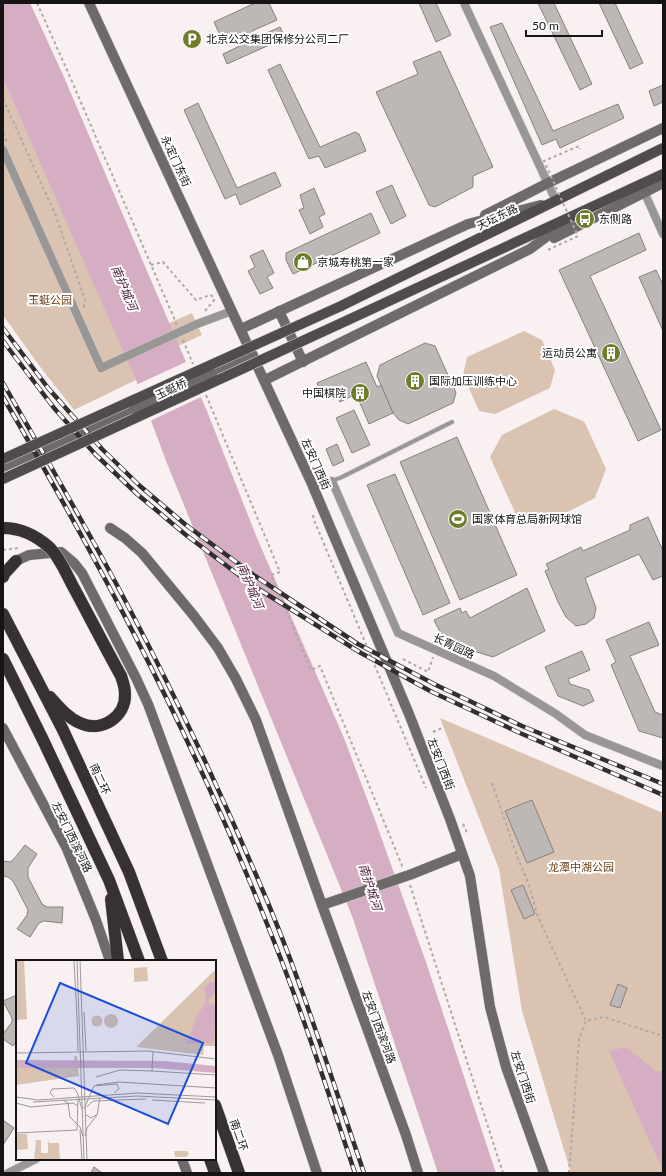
<svg xmlns="http://www.w3.org/2000/svg" width="666" height="1176" viewBox="0 0 666 1176" font-family="Lato,'Noto Sans SC',sans-serif">
	<rect width="100%" height="100%" fill="#f9f1f1"/>
	<g fill="#dac3b1">
		<polygon points="3,79 121,344 192,313 202,335 131,368 136,380 74,410 38,364 3,315"/>
		<polygon points="524,331 542,340 555,370 550,388 495,414 479,411 463,375 467,357"/>
		<polygon points="554,409 583,421 585,423 606,469 595,498 546,523 517,517 490,457 502,435"/>
		<polygon points="440,718 663,813 663,1173 571,1173 522,1011 499,869"/>
	</g>
	<g fill="#d5aec4">
		<polygon points="3,3 30,3 64,77 207,411 257,538 344,738 375,820 426,962 496,1173 438,1173 352,916 166,461 136,380 3,79"/>
		<polygon points="626,1047 656,1071 663,1071 663,1171 609,1051"/>
	</g>
	<polygon fill="#f9f1f1" points="188,361 203,396 150,421 136,385"/>
	<g fill="#bdb7b5" stroke="#86817e">
		<polygon points="255,3 269,3 277,20 252,31 256,38 280,27 285,38 227,64 223,54 246,43 243,36 224,44 214,22"/>
		<polygon points="419,3 436,3 451,35 436,42"/>
		<polygon points="538,3 554,3 592,84 580,90"/>
		<polygon points="599,3 615,3 643,63 630,69"/>
		<polygon points="502,23 553,131 618,104 624,118 560,148 556,139 542,145 490,27"/>
		<polygon points="440,51 493,167 473,176 473,187 435,207 429,205 376,92 418,74 413,62"/>
		<polygon points="280,64 320,147 355,132 359,134 366,151 325,168 319,156 309,159 268,70"/>
		<polygon points="663,85 663,102 654,106 649,91"/>
		<polygon points="198,103 237,188 275,172 281,186 240,205 236,194 225,199 184,110"/>
		<polygon points="392,185 406,216 391,224 376,192"/>
		<polygon points="314,188 325,214 319,217 323,227 310,234 299,210 304,208 300,195"/>
		<polygon points="371,213 380,233 293,274 286,260 286,253"/>
		<polygon points="639,233 646,250 590,276 661,430 638,441 559,270"/>
		<polygon points="263,250 274,273 267,277 273,288 260,294 248,271 255,267 250,256"/>
		<polygon points="656,270 663,285 663,331 639,277"/>
		<polygon points="425,343 435,346 456,393 453,403 408,424 399,420 393,413 377,376 380,365"/>
		<polygon points="366,362 377,387 381,385 393,413 369,424 356,394 340,402 336,392 323,398 317,383"/>
		<polygon points="354,410 370,445 352,453 336,418"/>
		<polygon points="457,437 517,575 460,600 400,462"/>
		<polygon points="337,444 344,461 333,466 326,449"/>
		<polygon points="395,474 450,603 423,615 367,485"/>
		<polygon points="648,517 663,551 663,576 653,580 639,554 585,578 596,608 594,618 586,624 576,626 566,617 558,602 545,571 549,569 546,564 581,547 583,551 630,530 630,525"/>
		<polygon points="527,588 545,631 493,657 445,642 434,620 460,608 462,613 466,611 470,618"/>
		<polygon points="649,622 659,645 630,656 655,712 663,715 663,738 639,731 611,665 616,662 606,640"/>
		<polygon points="582,651 590,670 568,679 570,684 589,690 594,701 583,706 558,696 545,667"/>
		<polygon points="532,800 554,852 527,863 505,811"/>
		<polygon points="25,845 37,854 28,868 28,877 42,904 47,907 63,907 62,923 44,921 39,923 30,937 17,929 27,915 28,910 13,881 8,877 3,876 3,861 10,862 14,859"/>
		<polygon points="523,885 535,914 524,919 511,890"/>
		<polygon points="618,984 627,988 620,1008 610,1005"/>
		<polygon points="17,995 17,1041 13,1046 3,1039 3,1034 12,1022 12,1018 3,1001"/>
		<polygon points="3,1120 14,1128 3,1145"/>
		<polygon points="94,1167 102,1173 91,1173"/>
	</g>
	<g fill="none" stroke-linecap="round" stroke-linejoin="round">
		<g stroke="#d5cdcd" stroke-width="5">
			<polyline id="lane" points="332,481 342,477 452,422"/>
		</g>
		<g stroke="#d5cdcd" stroke-width="9">
			<g id="street">
				<polyline points="464,3 556,201"/>
				<polyline points="3,150 101,368 114,362"/>
				<polyline points="642,187 663,234"/>
				<polyline points="197,324 232,311"/>
				<polyline points="312,484 332,481 398,633 494,676 556,714 585,735 663,766"/>
				<polyline points="8,1173 36,1159"/>
			</g>
		</g>
		<g stroke="#d5cdcd" stroke-width="11">
			<g id="secondary">
				<polyline points="89,3 312,484 409,714 450,819 470,876 490,1007 506,1067 544,1173"/>
				<polyline points="485,215 548,183 663,128"/>
				<polyline points="554,238 663,183"/>
				<polyline points="279,311 303,362"/>
				<polyline points="241,329 468,224 541,205"/>
				<polyline points="212,374 253,355"/>
				<polyline points="265,380 530,249 570,219"/>
				<polyline points="3,467 134,409"/>
				<polyline points="110,528 125,538 142,553 194,616 218,648 236,679 256,720 322,905"/>
				<polyline points="16,561 29,555 61,552 74,563 82,573 136,678 148,704 278,1055 317,1173"/>
				<polyline points="3,728 67,849 96,920 110,961"/>
				<polyline points="412,874 462,854"/>
				<polyline points="337,900 322,905 406,1135 418,1173"/>
				<polyline points="182,1159 187,1173"/>
			</g>
		</g>
		<g stroke="#d5cdcd" stroke-width="11">
			<g id="primary">
				<polyline points="341,306 663,148"/>
				<polyline points="348,320 663,174"/>
			</g>
		</g>
		<g stroke="#d5cdcd" stroke-width="13">
			<g id="highway">
				<polyline points="3,577 4,574 16,561"/>
				<polyline points="3,614 63,730 129,872 162,961"/>
				<polyline points="3,659 43,740 109,880 139,961"/>
				<path d="M50,697C59,707 68,718 80,723C101,733 126,717 125,694C125,687 123,682 121,676"/>
				<polyline points="111,899 118,961"/>
				<polyline points="215,1105 239,1173"/>
				<polyline points="210,1159 215,1173"/>
			</g>
		</g>
		<g stroke="#aea8a8" stroke-width="2" stroke-dasharray="3 3" stroke-linecap="butt">
			<polyline points="37,3 67,70 177,325"/>
			<polyline points="3,99 56,216 85,300 84,308"/>
			<polyline points="3,133 7,143"/>
			<polyline points="151,265 163,262 196,300 210,295 214,297"/>
			<polyline points="205,311 215,299"/>
			<polyline points="183,340 193,364"/>
			<polyline points="206,395 280,572 271,575 311,670 320,666 403,868"/>
			<polyline points="313,515 314,520 426,788"/>
			<polyline points="3,550 18,548"/>
			<polyline points="403,659 428,672 433,657"/>
			<polyline points="433,732 442,728"/>
			<polyline points="492,783 518,859 529,885 538,917 586,1021"/>
			<polyline points="463,824 466,830 466,833"/>
			<polyline points="410,885 503,1173"/>
			<polyline points="569,1173 579,1039 586,1021 604,1017 663,1036"/>
		</g>
		<use href="#lane" stroke="#999696" stroke-width="4"/>
		<use href="#street" stroke="#999696" stroke-width="8"/>
		<use href="#secondary" stroke="#6e6a6a" stroke-width="10"/>
		<use href="#primary" stroke="#504b4c" stroke-width="10"/>
		<use href="#highway" stroke="#373132" stroke-width="12"/>
		<g stroke="#312e2e" stroke-width="4.5">
			<g id="rail">
				<polyline points="3,328 48,388 102,449 140,486 186,525 255,576 358,644 436,685 522,726 663,784"/>
				<polyline points="3,341 54,408 95,454 137,494 186,535 252,585 361,653 432,692 520,733 663,795"/>
				<path d="M3,383C45,456 88,530 127,604C174,693 217,784 257,877C299,973 330,1074 364,1173"/>
				<path d="M3,397C93,552 178,709 247,875C267,923 287,973 304,1022C322,1072 338,1123 355,1173"/>
			</g>
		</g>
		<use href="#rail" stroke="#fff" stroke-width="3" stroke-dasharray="9" stroke-linecap="butt"/>
		<g stroke="#d5cdcd" stroke-width="9" stroke-linecap="butt">
			<polyline id="street-bridge" points="114,362 197,324"/>
		</g>
		<g stroke="#d5cdcd" stroke-width="11" stroke-linecap="butt">
			<g id="secondary-bridge">
				<polyline points="134,409 212,374"/>
				<polyline points="337,900 412,874"/>
			</g>
		</g>
		<g stroke="#d5cdcd" stroke-width="11" stroke-linecap="butt">
			<g id="primary-bridge">
				<polyline points="3,459 341,306"/>
				<polyline points="3,479 348,320"/>
			</g>
		</g>
		<g stroke="#d5cdcd" stroke-width="13" stroke-linecap="butt">
			<path id="highway-bridge" d="M3,528C20,528 37,536 50,548C61,559 67,576 75,590C90,618 105,647 121,676"/>
		</g>
		<polyline stroke="#aea8a8" stroke-width="2" stroke-dasharray="3 3" stroke-linecap="butt" points="548,250 578,236 544,161 579,146 580,149"/>
		<use href="#street-bridge" stroke="#999696" stroke-width="8"/>
		<use href="#secondary-bridge" stroke="#6e6a6a" stroke-width="10"/>
		<use href="#primary-bridge" stroke="#504b4c" stroke-width="10"/>
		<use href="#highway-bridge" stroke="#373132" stroke-width="12"/>
	</g>
	<defs>
		<g id="parking-disc" transform="scale(1)"><circle r="9.5" fill="#6f7d2a" stroke="#fff"/><path d="M-3.5-5.5H1a3.5 3.5 0 0 1 0 7H-1V5.5H-3.5ZM-1-3.4V-.6H.8a1.4 1.4 0 0 0 0-2.8Z" fill="#fff"/></g>
		<g id="bus-disc" transform="scale(1)"><circle r="9.5" fill="#6f7d2a" stroke="#fff"/><path d="M-5-6H5V4H4V6H2V4H-2V6H-4V4H-5ZM-3.5-4V0h7V-4ZM-3.5 1.2v1.5H-2V1.2ZM2 1.2v1.5H3.5V1.2Z" fill="#fff"/></g>
		<g id="shop-disc" transform="scale(1)"><circle r="9.5" fill="#6f7d2a" stroke="#fff"/><path d="M-5-2.5h2.3a2.7 3.5 0 0 1 5.4 0H5L5.5 6h-11ZM-1.5-2.5h3a1.5 2.3 0 0 0-3 0Z" fill="#fff"/></g>
		<g id="building-disc" transform="scale(1)"><circle r="9.5" fill="#6f7d2a" stroke="#fff"/><path d="M-4-6H4V6H1V3H-1V6H-4ZM-2.5-4.3h1.7v1.8h-1.7ZM.8-4.3h1.7v1.8H.8ZM-2.5-1h1.7V.8h-1.7ZM.8-1h1.7V.8H.8Z" fill="#fff"/></g>
		<g id="stadium-disc" transform="scale(1)"><circle r="9.5" fill="#6f7d2a" stroke="#fff"/><path d="M0-5a6.5 5 0 1 0 0 10a6.5 5 0 1 0 0-10ZM-3.5-1.8h7v3.6h-7Z" fill="#fff"/></g>
	</defs>
	<g fill-rule="evenodd">
		<use href="#parking-disc" x="192" y="39"/>
		<use href="#bus-disc" x="585" y="219"/>
		<use href="#shop-disc" x="303" y="262"/>
		<use href="#building-disc" x="611" y="353"/>
		<use href="#building-disc" x="415" y="381"/>
		<use href="#building-disc" x="360" y="393"/>
		<use href="#stadium-disc" x="458" y="519"/>
	</g>
	<g text-anchor="middle" stroke-width="4" stroke-linejoin="round" paint-order="stroke">
		<g font-size="11" fill="#151313" stroke="#fff" text-anchor="start">
			<text x="206" y="43">北京公交集团保修分公司二厂</text>
			<text x="599" y="223">东侧路</text>
			<text x="317" y="266">京城寿桃第一家</text>
			<text x="597" y="357" text-anchor="end">运动员公寓</text>
			<text x="429" y="385">国际加压训练中心</text>
			<text x="346" y="397" text-anchor="end">中国棋院</text>
			<text x="472" y="523">国家体育总局新网球馆</text>
		</g>
		<g font-size="11" fill="#151313" stroke="#fff">
			<text transform="translate(176 161) rotate(65)" y="4">永定门东街</text>
			<text transform="translate(497 217) rotate(-26)" y="4">天坛东路</text>
			<text transform="translate(171 389) rotate(-25)" y="4">玉蜓桥</text>
			<text transform="translate(316 464) rotate(66)" y="4">左安门西街</text>
			<text transform="translate(454 646) rotate(25)" y="4">长青园路</text>
			<text transform="translate(441 764) rotate(69)" y="4">左安门西街</text>
			<text transform="translate(100 779) rotate(65)" y="4">南二环</text>
			<text transform="translate(72 837) rotate(64)" y="4">左安门西滨河路</text>
			<text transform="translate(379 1027) rotate(70)" y="4">左安门西滨河路</text>
			<text transform="translate(523 1077) rotate(72)" y="4">左安门西街</text>
			<text transform="translate(239 1135) rotate(71)" y="4">南二环</text>
		</g>
		<g font-size="11" fill="#704318" stroke="#fff">
			<text x="50" y="304">玉蜓公园</text>
			<text x="581" y="871">龙潭中湖公园</text>
		</g>
		<g font-size="12" font-style="italic" fill="#4a1938" stroke="#fff">
			<text transform="translate(124 288) rotate(67)" y="4">南护城河</text>
			<text transform="translate(250 586) rotate(67)" y="4">南护城河</text>
			<text transform="translate(370 887) rotate(72)" y="4">南护城河</text>
		</g>
	</g>
	<g transform="translate(16 960)">
		<rect width="200" height="200" fill="#f9f1f1"/>
		<path d="M0,0H8L11,59L0,60ZM131,7L132,21L118,22V8ZM200,9V86H188L187,95L120,87ZM88 61a7 7 0 1 1 14 0a7 7 0 1 1-14 0ZM75.5 61a5.5 5.5 0 1 1 11 0a5.5 5.5 0 1 1-11 0ZM58,96H61L63,116L0,125V108L58,106ZM0,174H11L12,189L0,190ZM32,179L33,183H43L44,200H18L20,180H25V193H32ZM158,191H171L173,194L170,197H159Z" fill="#dac3b1"/>
		<path d="M194,22H200V32L192,40L194,44L200,45L198,80L195,83L169,84L173,79L180,56L188,46L190,36L188,28ZM0,100L148,101L200,106V113L139,108H0Z" fill="#d5aec4"/>
		<path fill="none" stroke="#9e9898" stroke-width="1" d="M58,0L61,58M61,0L68,200M64,0L71,200M68,52L70,91M61,58L62,91M137,91L136,111L200,115M0,93L132,91L200,99M80,117L104,110L136,111M80,125L103,122L200,128M0,137L22,140L122,133L200,137M38,137L34,133L36,129L58,128L61,132L66,149M47,140L52,143L54,157L64,167L67,176M136,140L189,143M17,142L122,136L200,140M0,143L15,147L57,143L62,146M71,147L77,141L130,139M68,149L78,126L101,124L103,129L98,133M69,154L75,158L80,155M61,170L62,139M64,170L66,200M0,173L61,170M69,176L71,168L81,155L84,138"/>
		<path fill="#1d4ed8" fill-opacity="0.15" stroke="#1d4ed8" stroke-width="2" d="M44,23L187,83L152,164L10,103Z"/>
		<rect width="200" height="200" fill="none" stroke="#151313" stroke-width="2"/>
	</g>
	<rect width="666" height="1176" fill="none" stroke="#151313" stroke-width="8"/>
	<path d="M526 30v6h76v-6" fill="none" stroke="#151313" stroke-width="2"/>
	<text x="532" y="30" font-size="12" fill="#151313" stroke="#ffffff" stroke-width="3" paint-order="stroke">50 m</text>
</svg>
